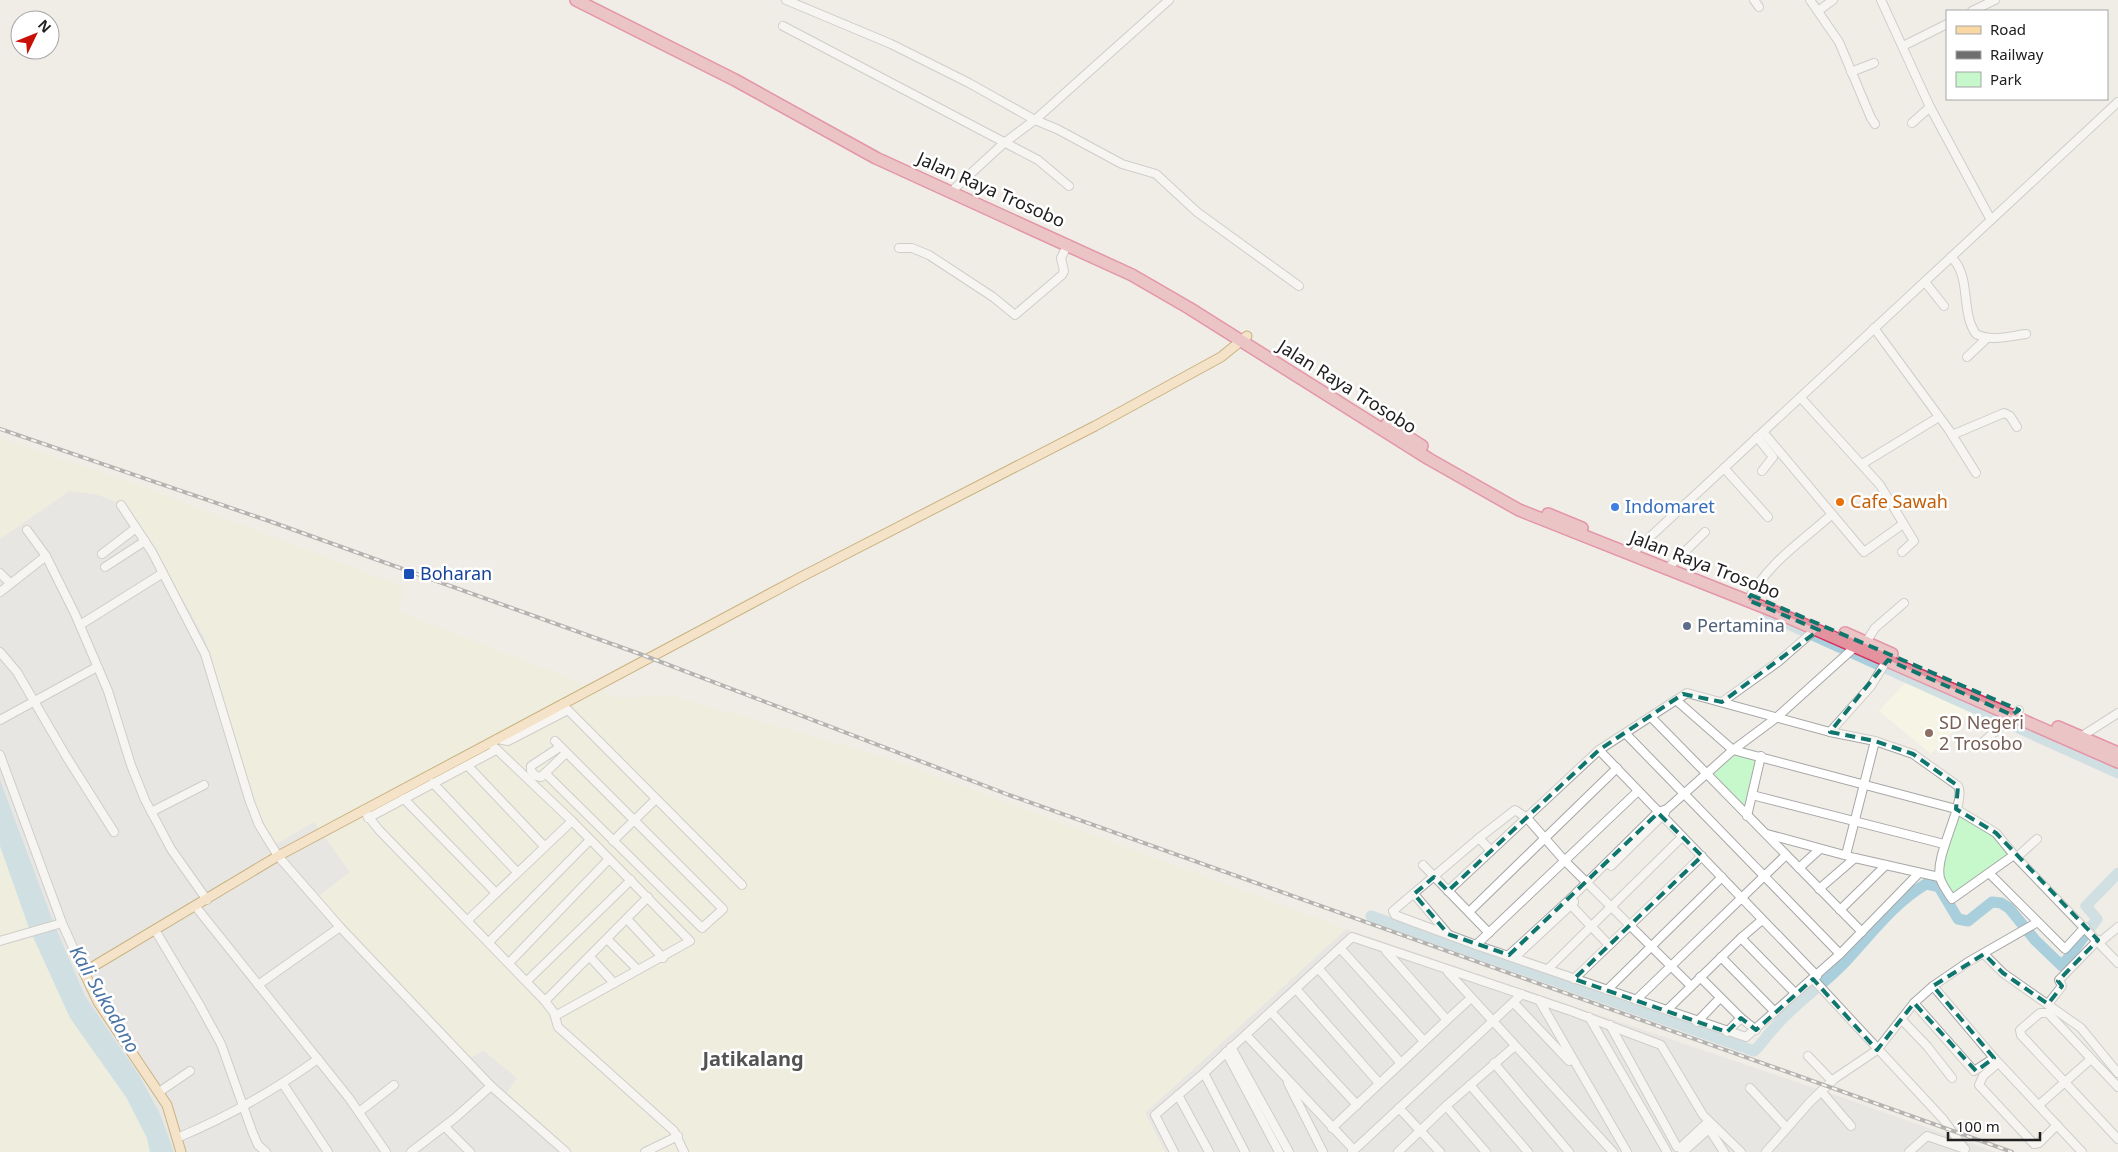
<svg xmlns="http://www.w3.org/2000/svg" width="2118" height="1152" viewBox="0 0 2118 1152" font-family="'Noto Sans',sans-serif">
	<rect width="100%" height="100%" fill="#f0ede7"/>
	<g fill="#dedddd">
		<polygon points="69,491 96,494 122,504 146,535 205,638 247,785 274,845 314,822 350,872 315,899 484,1051 518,1078 507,1094 569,1152 174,1152 160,1114 139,1075 85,996 53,921 0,780 0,539"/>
		<polygon points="1346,929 1844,1098 1996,1152 1165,1152 1145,1113"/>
	</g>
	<polygon fill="#fdfee2" points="1906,682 1972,712 1931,754 1879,711"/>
	<g fill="#ebeed3">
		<polygon points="0,438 125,480 404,587 398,611 620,698 669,695 882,756 1346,929 1145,1113 1165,1152 569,1152 506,1094 517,1078 484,1051 469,1058 315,899 350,872 314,822 274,845 247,785 205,638 146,535 122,504 96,494 69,491 0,539"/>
		<polygon points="0,846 29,928 70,1018 126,1097 147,1138 150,1152 0,1152"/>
	</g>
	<g fill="#c6f8cc">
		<polygon points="1733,750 1761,756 1747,816 1707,774"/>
		<polygon points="1957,811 1996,833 2013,854 1952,898 1940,877"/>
	</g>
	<polygon fill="#a9cedc" points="0,780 53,921 85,996 139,1075 160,1114 174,1152 150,1152 147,1138 126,1097 70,1018 29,928 0,846"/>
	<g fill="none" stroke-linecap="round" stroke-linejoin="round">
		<g stroke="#a9cedc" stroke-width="11">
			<polyline points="1768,615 2118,773"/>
			<path d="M1371,916L1754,1051C1762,1044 1766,1036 1774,1028C1795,1003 1824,985 1847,960C1872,933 1894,903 1926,884L1939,887L1958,919L1968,921L1992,902L2001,903L2009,908L2035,940L2062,966L2097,919L2086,906L2118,873"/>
		</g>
		<g stroke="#a7a7a7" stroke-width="10">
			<g id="minor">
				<polyline points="786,0 891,44 969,83 1035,120 1057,129 1122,164 1156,174 1197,212 1299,286"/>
				<polyline points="1754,0 1759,7"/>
				<polyline points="1810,0 1839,42 1871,118 1875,124"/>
				<polyline points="1881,0 1930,107 1991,220"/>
				<polyline points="1818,11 1833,0"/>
				<polyline points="1972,11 1995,0"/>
				<polyline points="783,26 1038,160 1069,186"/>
				<polyline points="1903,46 1947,24"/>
				<polyline points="1851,72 1874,63"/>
				<polyline points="1912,123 1930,107"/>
				<polyline points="955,188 1004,143 1036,119 1169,0"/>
				<polyline points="899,248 912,248 929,255 993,297 1015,315 1062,275 1064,271 1061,258 1068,244"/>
				<path d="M1951,257C1972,276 1960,312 1976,334C1991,342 2010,336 2026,334"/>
				<polyline points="1925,282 1944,306"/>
				<polyline points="1874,328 1949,430 1976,473"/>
				<polyline points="1967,357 1987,338"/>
				<polyline points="1801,398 1880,485 1914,541 1902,552"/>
				<polyline points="1763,432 1864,552 1903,524"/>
				<polyline points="1952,435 2004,413 2010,416 2017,427"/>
				<polyline points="1757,437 1773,457 1762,471"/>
				<polyline points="1862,464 1939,417"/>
				<polyline points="1724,468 1768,517"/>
				<polyline points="121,505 152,552 205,654 250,802 259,825 278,856 340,927 491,1086 566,1152"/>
				<polyline points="1636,550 2118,102"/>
				<polyline points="102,554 136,528"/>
				<polyline points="46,556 75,614 108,691 131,765 145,800 171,849 207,900"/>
				<polyline points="1671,565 1705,532"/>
				<polyline points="105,567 145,541"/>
				<polyline points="0,573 10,583"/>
				<polyline points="0,592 46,556 27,530"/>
				<path d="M1748,600C1769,562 1799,544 1831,515"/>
				<polyline points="80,625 163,573"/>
				<polyline points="1866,642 1875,628 1904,603"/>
				<polyline points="0,652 17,672 66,756 114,832"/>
				<polyline points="1676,700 1733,750 1956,809 1996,833 2014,855 2118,963"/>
				<polyline points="1722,702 1778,662 1816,629"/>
				<polyline points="562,704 742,885"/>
				<polyline points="1651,717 1862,932"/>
				<polyline points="0,720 97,667"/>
				<polyline points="1830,732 1871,686 1887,660"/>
				<polyline points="1626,734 1840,954"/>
				<polyline points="2082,736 2118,713"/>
				<polyline points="497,739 508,741 566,711"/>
				<polyline points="490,743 572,821 690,941 555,1016"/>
				<polyline points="1981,744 2019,710"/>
				<polyline points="560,747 531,766 531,771 536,776 541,777 566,753"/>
				<polyline points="1599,750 1817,976"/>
				<polyline points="0,755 62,923 84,972"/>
				<polyline points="468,766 544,846"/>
				<polyline points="545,773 702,928 723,909 555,741"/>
				<polyline points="433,783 517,872"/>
				<polyline points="1752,795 1944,844"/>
				<polyline points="404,799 496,893"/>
				<polyline points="363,810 379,830 545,1001 554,1013 558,1027 674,1131 684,1152"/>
				<polyline points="151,812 204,785"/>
				<polyline points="1747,816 1761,756"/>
				<polyline points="368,818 496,750"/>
				<polyline points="1767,834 1855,858 1939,877"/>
				<polyline points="1479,838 1491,851"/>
				<polyline points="613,841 656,799"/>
				<polyline points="1846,855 1875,741"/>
				<polyline points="2017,857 2037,839"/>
				<polyline points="1423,865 1489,933"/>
				<polyline points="1611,866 1665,813"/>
				<polyline points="1799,868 1820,849"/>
				<polyline points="1990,874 2065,949 2085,927"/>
				<polyline points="1819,889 1855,858"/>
				<path d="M1448,891L1599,750L1687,693L1830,732L1875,741L1913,754L1958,786C1967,802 1934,855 1940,878C1942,885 1948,893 1952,899L2014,855"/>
				<polyline points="1414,894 1448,934"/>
				<polyline points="1569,903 1609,945"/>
				<polyline points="196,907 349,1098 386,1152"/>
				<polyline points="1840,910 1886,865"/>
				<polyline points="1469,912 1617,768"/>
				<polyline points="627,919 663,958"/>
				<polyline points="468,920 572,821"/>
				<polyline points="155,930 198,1002 221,1044 252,1131 258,1145 266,1152"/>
				<polyline points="1741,938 1795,993"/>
				<polyline points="607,939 638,970"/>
				<polyline points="0,941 62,923"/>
				<polyline points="489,942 590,840"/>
				<polyline points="2100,942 2118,927"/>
				<polyline points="1476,945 1638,791"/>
				<polyline points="1340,948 1424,1041"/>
				<polyline points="1984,954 2003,973 2081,1028 2118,1073"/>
				<polyline points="1509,955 1567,902 1658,812 1667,809 1733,750 1776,718 1856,646"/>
				<polyline points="590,957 614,983"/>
				<polyline points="1515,957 1574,902"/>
				<polyline points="1721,957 1775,1012"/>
				<polyline points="509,963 609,859"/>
				<polyline points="1318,968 1400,1062"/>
				<polyline points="1548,969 1682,837"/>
				<polyline points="1448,972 1613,1152"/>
				<polyline points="1700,977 1741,1018 1756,1030"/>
				<polyline points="1574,979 1702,856"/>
				<polyline points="1813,979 1943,1119 1964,1148"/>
				<polyline points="527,981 631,880"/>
				<polyline points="258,985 340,927"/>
				<polyline points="1690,985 1564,860 1527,818 1515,810 1479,838 1393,911 1395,915 1476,945 1746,1037 1840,954 1919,873"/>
				<polyline points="1933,986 1994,1058 2082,1152"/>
				<polyline points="1296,989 1379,1083"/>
				<polyline points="1607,990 1722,877"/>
				<polyline points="1539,1000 1627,1152"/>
				<polyline points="1636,1000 1786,855"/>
				<polyline points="545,1001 648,897"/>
				<polyline points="1514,1003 1569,1061"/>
				<polyline points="1914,1003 1974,1071 1994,1058"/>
				<polyline points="2048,1004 2062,986 2059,980 2098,940"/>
				<polyline points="1667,1010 1741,938 1762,920"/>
				<polyline points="1271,1012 1357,1105"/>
				<polyline points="1589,1017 1667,1152"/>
				<polyline points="1447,1020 1471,998"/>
				<polyline points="1902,1020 1927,1046 1952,1078"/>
				<polyline points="1697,1022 1720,998"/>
				<polyline points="1610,1025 1677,1147"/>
				<polyline points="1727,1032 1741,1018"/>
				<polyline points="1246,1035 1354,1150"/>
				<polyline points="1231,1047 1289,1152"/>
				<polyline points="1226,1052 1279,1152"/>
				<polyline points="1808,1056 1832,1081"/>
				<polyline points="1494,1063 1569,1152"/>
				<polyline points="1998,1063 1983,1076 1979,1085 2034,1144 2039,1143 2057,1125"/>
				<polyline points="1204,1073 1245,1152"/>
				<polyline points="1288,1083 1323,1152"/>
				<polyline points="283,1084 328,1152"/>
				<polyline points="1470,1085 1528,1152"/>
				<polyline points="2118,1087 2048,1013 2040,1013 2020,1030 2021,1035 2118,1139"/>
				<polyline points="1750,1088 1787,1128"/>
				<polyline points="1821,1091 1851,1126"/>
				<polyline points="159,1092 190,1071"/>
				<polyline points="1178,1095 1209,1152"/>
				<polyline points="2039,1105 2091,1059"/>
				<polyline points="1446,1106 1486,1152"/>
				<polyline points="1399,1108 1440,1152"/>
				<polyline points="359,1112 394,1085"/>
				<polyline points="1706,1124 1724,1152"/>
				<polyline points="445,1127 470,1152"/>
				<polyline points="1332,1128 1447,1020 1386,951"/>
				<path d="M177,1138C228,1117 273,1091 318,1059"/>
				<polyline points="1680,1148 1708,1122"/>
				<polyline points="411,1152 455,1118 491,1086"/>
				<polyline points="645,1152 678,1136"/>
				<polyline points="1174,1152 1155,1115 1204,1073 1352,937 1571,1011 1661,1045 1703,1115 1741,1152"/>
				<polyline points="1352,1152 1522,994"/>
				<polyline points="1398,1152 1446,1106 1515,1046"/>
				<polyline points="1683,1152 1712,1126"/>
				<polyline points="1766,1152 1810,1102 1834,1079 1877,1050 1914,1003 1933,986 1968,962 2036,923"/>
				<polyline points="1909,1152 1927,1136 1965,1149"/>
			</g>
		</g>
		<g stroke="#966d05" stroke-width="11">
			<polyline id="major" points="181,1152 167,1105 98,1002 84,972 278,856 801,577 1095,426 1221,357 1247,336"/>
		</g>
		<g stroke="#d52d5e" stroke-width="14">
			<g id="highway">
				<polyline points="576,0 735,80 876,158 1132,275 1189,308 1429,459 1519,510 1776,612 2118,762"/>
				<polyline points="1387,424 1422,446"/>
				<polyline points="1548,514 1582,528"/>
				<polyline points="1845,633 1892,654"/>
				<polyline points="2058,727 2118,753"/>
			</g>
		</g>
		<use href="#minor" stroke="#fff" stroke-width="8"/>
		<use href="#major" stroke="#f9d8a3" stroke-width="9"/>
		<use href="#highway" stroke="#e4929d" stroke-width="11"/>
		<g stroke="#6e6e6e" stroke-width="4">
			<polyline id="rail" points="0,429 269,521 640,654 1009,795 2012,1152"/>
		</g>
		<use href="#rail" stroke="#fff" stroke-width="2" stroke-dasharray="5.5" stroke-linecap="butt"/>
	</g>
	<path d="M0 0H2118V1152H0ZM1751,595L2019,710L2012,715L1888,660L1830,732L1875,741L1913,754L1958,786L1956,809L1996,833L2098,940L2058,981L2062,986L2048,1004L2003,973L1984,954L1933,986L1994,1058L1976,1071L1914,1003L1877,1050L1813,979L1756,1030L1741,1018L1727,1032L1574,979L1702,856L1658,813L1509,955L1448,934L1414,894L1434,877L1448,891L1599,750L1683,694L1722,702L1819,630L1748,600Z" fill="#f0ede7" fill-opacity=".55" fill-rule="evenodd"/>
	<path fill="none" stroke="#0f766e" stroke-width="4" stroke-dasharray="10 6" stroke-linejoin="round" d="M1751,595L2019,710L2012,715L1888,660L1830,732L1875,741L1913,754L1958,786L1956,809L1996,833L2098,940L2058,981L2062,986L2048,1004L2003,973L1984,954L1933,986L1994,1058L1976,1071L1914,1003L1877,1050L1813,979L1756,1030L1741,1018L1727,1032L1574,979L1702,856L1658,813L1509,955L1448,934L1414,894L1434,877L1448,891L1599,750L1683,694L1722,702L1819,630L1748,600Z"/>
	<circle fill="#e8710a" stroke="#fff" stroke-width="2" cx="1840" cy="502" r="5"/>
	<circle fill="#3f7fe0" stroke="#fff" stroke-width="2" cx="1615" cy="507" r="5"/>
	<rect fill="#1a4fb4" stroke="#fff" stroke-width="2" x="403" y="568" width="12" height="12" rx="2.5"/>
	<circle fill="#5c6f8a" stroke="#fff" stroke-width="2" cx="1687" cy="626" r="5"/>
	<circle fill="#8d6e63" stroke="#fff" stroke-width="2" cx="1929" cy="733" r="5"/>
	<g text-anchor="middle" stroke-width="5" stroke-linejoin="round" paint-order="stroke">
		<g font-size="18" fill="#202020" stroke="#fff">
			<text transform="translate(991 190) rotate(24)" y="6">Jalan Raya Trosobo</text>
			<text transform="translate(1347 387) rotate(32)" y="6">Jalan Raya Trosobo</text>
			<text transform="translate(1705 565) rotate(21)" y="6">Jalan Raya Trosobo</text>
		</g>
		<g font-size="18" fill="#c56008" stroke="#fff" text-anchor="start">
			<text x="1850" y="508">Cafe Sawah</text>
		</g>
		<g font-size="18" fill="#366cbe" stroke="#fff" text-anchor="start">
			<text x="1625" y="513">Indomaret</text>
		</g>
		<g font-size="18" fill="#164399" stroke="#fff" text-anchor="start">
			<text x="420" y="580">Boharan</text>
		</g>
		<g font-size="18" fill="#4e5e75" stroke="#fff" text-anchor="start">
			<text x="1697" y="632">Pertamina</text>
		</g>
		<g font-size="18" fill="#785e54" stroke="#fff" text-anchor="start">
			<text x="1939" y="729">SD Negeri<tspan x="1939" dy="21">2 Trosobo</tspan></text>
		</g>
		<g font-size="19" font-style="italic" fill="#4c74a5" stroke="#fff">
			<text transform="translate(105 999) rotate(60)" y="7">Kali Sukodono</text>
		</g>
		<g font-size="20" font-weight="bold" fill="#535353" stroke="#fff">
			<text x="753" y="1066">Jatikalang</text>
		</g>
	</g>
	<rect x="1946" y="10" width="162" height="90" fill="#ffffff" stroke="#a6a6a6"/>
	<rect x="1956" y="26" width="25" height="8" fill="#f9d8a3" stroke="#a6a6a6"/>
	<text x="1990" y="35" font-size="15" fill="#202020">Road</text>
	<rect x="1956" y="51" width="25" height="8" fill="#6e6e6e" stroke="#a6a6a6"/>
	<text x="1990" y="60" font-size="15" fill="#202020">Railway</text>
	<rect x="1956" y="72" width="25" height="15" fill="#c6f8cc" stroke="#a6a6a6"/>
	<text x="1990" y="85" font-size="15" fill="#202020">Park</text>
	<g transform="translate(35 35) rotate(47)"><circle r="24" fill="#ffffff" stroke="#a6a6a6"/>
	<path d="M0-4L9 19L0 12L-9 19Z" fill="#c81007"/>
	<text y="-8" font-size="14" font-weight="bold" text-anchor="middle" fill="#202020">N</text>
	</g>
	<path d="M1948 1132v8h92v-8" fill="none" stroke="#202020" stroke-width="2.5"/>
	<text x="1956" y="1132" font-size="15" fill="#202020" stroke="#ffffff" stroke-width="4" paint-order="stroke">100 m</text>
</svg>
